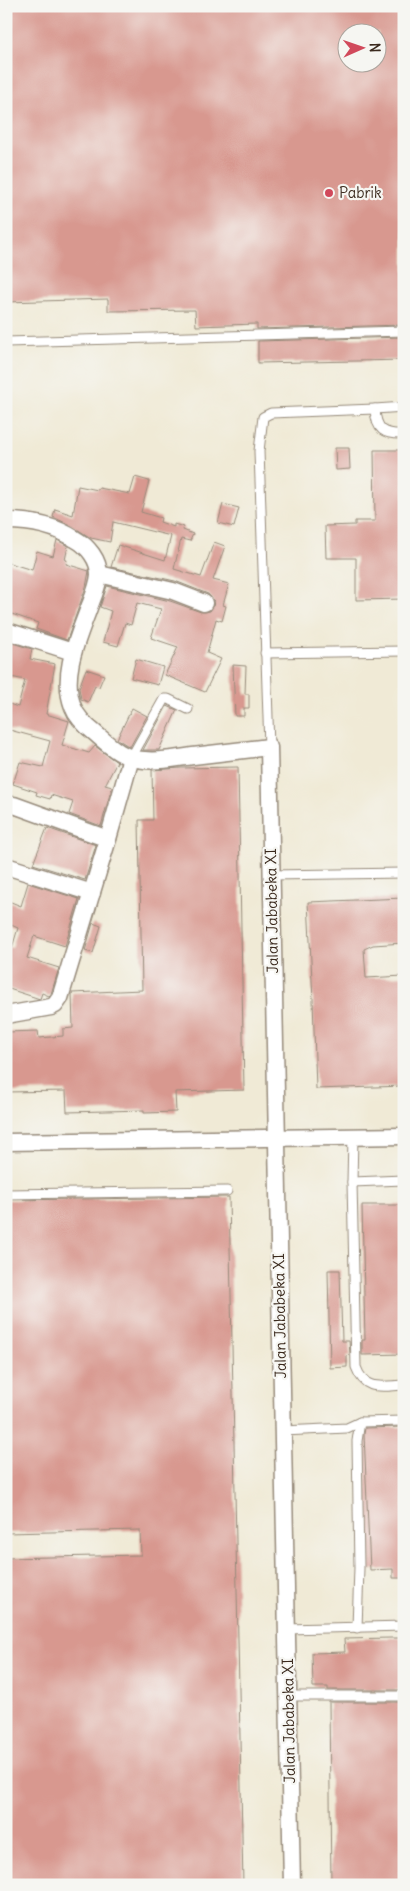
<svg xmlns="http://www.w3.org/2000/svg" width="410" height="1891" viewBox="0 0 410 1891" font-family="Delius,sans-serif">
	<rect width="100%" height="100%" fill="#f6f6f2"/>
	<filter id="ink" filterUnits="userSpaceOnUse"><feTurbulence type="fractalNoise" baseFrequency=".02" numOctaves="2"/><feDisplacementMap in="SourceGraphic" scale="10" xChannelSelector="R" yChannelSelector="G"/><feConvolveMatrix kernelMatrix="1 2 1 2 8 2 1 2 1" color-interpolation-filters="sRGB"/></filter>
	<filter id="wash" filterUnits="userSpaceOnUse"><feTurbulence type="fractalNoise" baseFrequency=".0096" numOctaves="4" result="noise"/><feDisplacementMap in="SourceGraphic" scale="20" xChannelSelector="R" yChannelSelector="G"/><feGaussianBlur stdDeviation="1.12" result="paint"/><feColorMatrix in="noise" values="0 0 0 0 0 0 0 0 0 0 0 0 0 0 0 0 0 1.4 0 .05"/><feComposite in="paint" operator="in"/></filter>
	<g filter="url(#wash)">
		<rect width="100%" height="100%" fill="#f0ead6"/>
		<g id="blocks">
			<g fill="#d8988f" fill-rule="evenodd">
				<path d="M6,6H404V325L257,329V324L196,326L195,310L108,311V299L6,302ZM348,32H378V62H348Z"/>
				<polygon points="404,337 404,360 258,363 258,341"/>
				<polygon points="335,448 349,448 350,469 336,470"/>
				<polygon points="374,450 404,450 404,599 356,600 356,558 326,558 325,526 355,525 355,521 375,521"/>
				<polygon points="135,477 149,481 141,512 161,518 160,522 174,527 174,524 184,527 183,530 193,534 190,541 181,539 174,569 201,577 214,542 225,546 213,580 229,584 223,605 226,606 222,621 216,619 207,653 221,659 205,692 165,675 178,647 151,638 161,609 137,603 131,625 125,623 118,646 103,642 111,611 100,607 107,586 170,601 201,612 210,611 213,607 214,601 208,594 175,581 111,567 118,545 165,560 171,536 113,522 110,542 91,538 72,526 53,517 55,509 73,515 78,486 98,490 99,488 130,494"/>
				<polygon points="223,504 239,508 234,527 218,523"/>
				<polygon points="57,540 68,546 65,560 67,560 66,564 89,571 86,587 67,640 36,629 38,623 6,612 6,562 32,570 37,551 53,556"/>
				<polygon points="6,641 32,649 30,659 55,664 46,714 69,721 62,745 89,753 95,746 117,762 105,785 112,787 101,826 69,814 73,802 51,795 50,799 36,795 37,792 13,784 20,762 43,767 50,741 6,729 6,715 9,704 18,707 25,680 6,676"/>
				<polygon points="136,659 163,667 158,685 131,678"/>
				<polygon points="233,665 246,666 245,694 249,694 249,708 244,708 244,716 235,716"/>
				<polygon points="86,669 104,675 99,687 95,686 88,702 81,699 79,688"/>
				<polygon points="167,706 177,710 159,750 143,750"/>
				<polygon points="132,708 147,716 130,747 117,739"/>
				<polygon points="238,767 244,1090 175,1092 176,1112 144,1113 144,1110 67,1112 66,1091 6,1092 6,1032 38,1031 39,1038 63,1036 63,1029 73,1028 72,993 142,990 139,820 153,820 152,770 181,768"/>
				<polygon points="47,828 96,845 85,880 33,864"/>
				<polygon points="28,883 79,899 65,946 34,936 27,958 59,968 51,994 49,996 42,993 40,999 6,988 6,953 8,947 12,948 18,928 6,923 6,900 21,906"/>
				<polygon points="404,898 404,943 373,945 364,949 366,978 404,976 404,1086 316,1089 313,1000 308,902"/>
				<polygon points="93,923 101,926 93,953 85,951"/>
				<polygon points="229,1197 243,1885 6,1885 6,1558 141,1555 140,1530 6,1533 6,1200"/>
				<polygon points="362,1205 404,1205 404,1354 362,1355 362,1340 365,1340"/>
				<polygon points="328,1270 340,1270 342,1341 349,1341 350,1355 347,1356 347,1367 330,1368"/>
				<polygon points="404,1427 404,1578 393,1578 393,1569 370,1570 364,1434 365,1428"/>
				<polygon points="391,1638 404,1638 404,1690 328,1690 328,1687 313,1687 312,1653 345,1652 344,1639"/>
				<polygon points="329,1702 404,1702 404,1885 331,1885"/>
			</g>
		</g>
	</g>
	<g filter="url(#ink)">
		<use href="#blocks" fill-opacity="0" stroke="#968a7a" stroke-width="1"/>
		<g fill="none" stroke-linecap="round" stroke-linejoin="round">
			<g stroke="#968a7a" stroke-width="11">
				<g id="service">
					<polyline points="6,342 404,331"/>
					<polyline points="375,409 404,407"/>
					<polyline points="265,653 404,651"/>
					<path d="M269,747L259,451L263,417L271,413L375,409C376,430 384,435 404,434"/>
					<polyline points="131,758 164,699 168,699 188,709"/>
					<polyline points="271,875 404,873"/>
					<path d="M353,1137L352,1182L356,1367C365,1392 381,1386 404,1385"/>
					<polyline points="352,1182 404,1180"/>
					<polyline points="6,1194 227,1191"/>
					<polyline points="283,1431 347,1428 360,1422 404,1421"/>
					<polyline points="357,1628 359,1568 357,1441 360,1422"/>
					<polyline points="287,1629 404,1626"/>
					<polyline points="289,1696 404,1696"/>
				</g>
			</g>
			<g stroke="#968a7a" stroke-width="19">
				<g id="minor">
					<path d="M6,521C31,521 54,525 75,539C88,546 99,560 99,575C98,586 94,595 90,605C79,636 60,674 73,707C77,718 86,726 95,733C110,746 123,759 144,760C160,762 177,758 193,756C218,753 243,750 269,747L292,1885"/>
					<polyline points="99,574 173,591 204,603"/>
					<polyline points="10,632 73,652"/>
					<polyline points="14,805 108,839"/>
					<polyline points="6,866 92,893"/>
					<polyline points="6,1015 51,1007 55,1005 60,998 108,839 131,758"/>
					<polyline points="6,1142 404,1136"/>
				</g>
			</g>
			<use href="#service" stroke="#fff" stroke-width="9"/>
			<use href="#minor" stroke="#fff" stroke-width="16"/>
		</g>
	</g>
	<circle fill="#d1495b" stroke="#f6f6f2" stroke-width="2" cx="329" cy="193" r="5"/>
	<g text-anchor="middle" stroke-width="4.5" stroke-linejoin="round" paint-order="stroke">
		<g font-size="15" fill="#3b2a1e" stroke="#f6f6f2" text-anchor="start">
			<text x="339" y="198">Pabrik</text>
		</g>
		<g font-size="15" fill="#3b2a1e" stroke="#f6f6f2">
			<text transform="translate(272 911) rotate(-91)" y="5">Jalan Jababeka XI</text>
			<text transform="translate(280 1316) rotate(-91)" y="5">Jalan Jababeka XI</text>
			<text transform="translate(289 1721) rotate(-91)" y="5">Jalan Jababeka XI</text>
		</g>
	</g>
	<rect width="410" height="1891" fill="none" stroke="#f6f6f2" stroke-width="25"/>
	<g transform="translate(362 48) rotate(88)"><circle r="24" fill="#f6f6f2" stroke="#aba49d"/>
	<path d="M0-4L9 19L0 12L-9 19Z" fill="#d1495b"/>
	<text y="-8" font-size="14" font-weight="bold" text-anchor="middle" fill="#3b2a1e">N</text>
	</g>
</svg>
